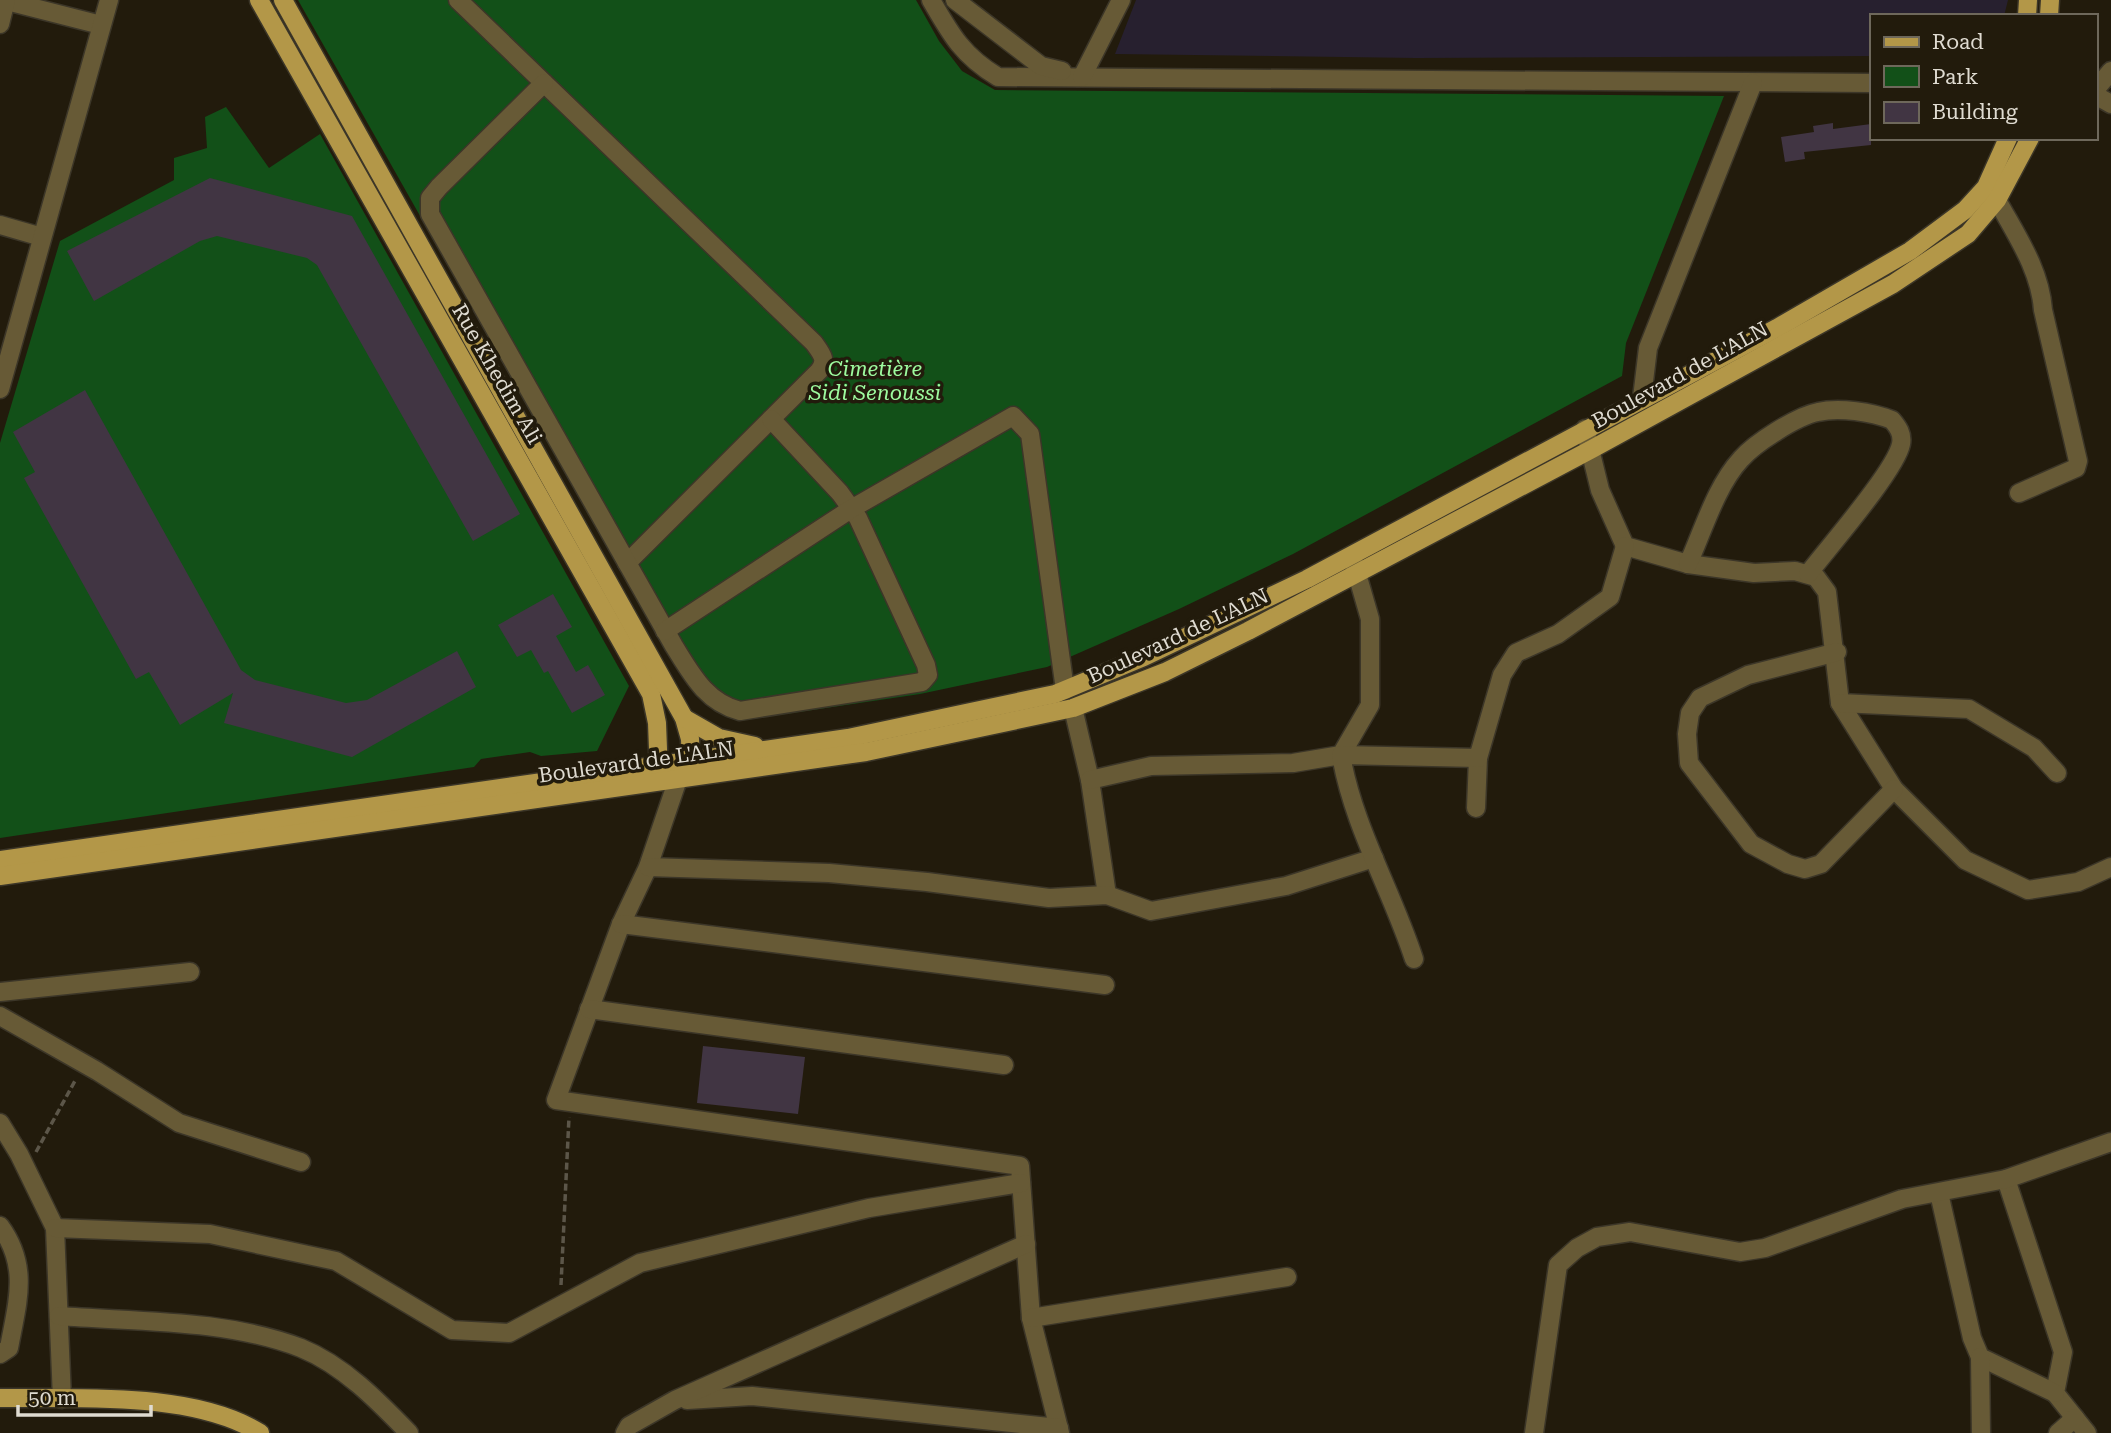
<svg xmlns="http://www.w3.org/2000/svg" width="2111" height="1433" viewBox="0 0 2111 1433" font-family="'Roboto Serif',serif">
	<rect width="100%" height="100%" fill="#221b0c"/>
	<polygon fill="#27202f" points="1136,0 2008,0 2004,16 1871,16 1871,56 1416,58 1115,54"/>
	<g fill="#125018">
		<path d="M298,0H916L939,41L962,71L995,90L1724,96L1626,343L1622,376L1293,554L1179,609L1047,667L920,694L739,721C699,710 688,684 666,651Z"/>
		<polygon points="226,107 269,168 320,134 629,686 597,751 541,756 530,752 481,759 474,767 0,838 0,443 60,241 174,180 174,158 207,148 205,117"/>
	</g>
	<g fill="#413543">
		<polygon points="1833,123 1833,129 1871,124 1871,145 1804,152 1805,159 1785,162 1781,137 1814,132 1813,126"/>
		<polygon points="210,178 352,216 520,514 473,541 317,265 307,258 217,236 200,241 94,301 67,251"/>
		<polygon points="85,390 241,670 255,680 346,703 367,700 457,651 476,687 352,757 224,723 233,693 180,725 149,672 136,679 24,478 35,472 13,432"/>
		<polygon points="553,594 572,627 556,636 576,672 588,665 605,695 572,713 548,671 544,673 531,650 517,657 498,625"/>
		<polygon points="703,1046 805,1057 798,1114 697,1103"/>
	</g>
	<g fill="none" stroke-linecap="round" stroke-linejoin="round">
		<g stroke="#3c3628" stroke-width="21">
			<g id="minor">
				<polyline points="3,0 101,25"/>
				<path d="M458,0L814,343C821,353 828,360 819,371L627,563"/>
				<path d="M931,0C951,35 963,56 998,77L1871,83"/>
				<polyline points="955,0 1041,66 1062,71"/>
				<polyline points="0,24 6,0"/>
				<polyline points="1082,77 1121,0"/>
				<path d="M544,83L439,187L430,198V214L674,646C692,675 706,702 740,711L922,682L928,675L926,665L858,518L840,493L771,419"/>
				<polyline points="2095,90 2111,71"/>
				<polyline points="2095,95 2111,104"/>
				<path d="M1997,200C2016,235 2040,269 2043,310L2078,461L2076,468L2019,493"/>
				<polyline points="0,225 42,237"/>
				<polyline points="0,389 109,0"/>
				<polyline points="1642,398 1648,348 1753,83"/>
				<polyline points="1585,429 1600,490 1625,546 1688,564 1754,573 1795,571 1816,577 1827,592 1840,703 1894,789 1965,860 2028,890 2078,882 2111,867"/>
				<path d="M1688,564C1703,531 1716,486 1741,459C1755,443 1797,416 1818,412C1839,407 1872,412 1892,420C1898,427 1903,434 1901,444C1896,470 1828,548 1808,574"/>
				<polyline points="665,631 851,509 1013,416 1030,434 1065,690"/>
				<polyline points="1837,652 1748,675 1700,698 1690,713 1687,734 1689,763 1751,844 1788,864 1805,869 1821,864 1894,789"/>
				<polyline points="1840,703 1969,709 2034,748 2057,773"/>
				<polyline points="1073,708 1090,780 1107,895"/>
				<polyline points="678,779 648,867 621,924 556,1100 1020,1166 1031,1318 1060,1433"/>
				<polyline points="1090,780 1151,766 1293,763 1341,755 1370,705 1370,619 1353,560"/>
				<polyline points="1476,808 1478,758"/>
				<polyline points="648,867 829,873 927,882 1049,898 1107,895 1151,911 1286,886 1374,858"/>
				<polyline points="621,924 1105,985"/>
				<path d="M1414,959C1392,891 1353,826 1341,755L1478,758L1502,675L1516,653L1558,634L1610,597L1625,546"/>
				<polyline points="0,992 190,972"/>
				<polyline points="589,1009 1004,1065"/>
				<polyline points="0,1016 97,1071 179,1123 301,1162"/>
				<polyline points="0,1123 19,1154 55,1228 62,1399"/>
				<polyline points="2006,1179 2063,1352 2055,1393 2087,1433"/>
				<polyline points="1939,1193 1972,1338 1980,1357 2055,1393"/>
				<path d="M0,1226C30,1267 17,1303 9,1348L0,1354"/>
				<polyline points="55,1228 210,1234 336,1261 452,1330 509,1333 640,1263 869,1208 1021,1183"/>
				<path d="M59,1316C138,1322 225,1319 301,1348C343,1365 378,1401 409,1433"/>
				<polyline points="1031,1318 1287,1277"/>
				<polyline points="1980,1357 1981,1433"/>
				<polyline points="687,1400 752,1396 1059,1428"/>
				<polyline points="625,1433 629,1426 675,1400 1026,1244"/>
				<polyline points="1534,1433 1558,1265 1577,1248 1597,1237 1630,1232 1740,1252 1765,1248 1902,1199 2006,1179 2111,1142"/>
				<polyline points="2058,1433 2075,1418"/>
			</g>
		</g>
		<g stroke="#3c3628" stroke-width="21">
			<g id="major">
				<polyline points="259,0 651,694 657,723 659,775"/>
				<polyline points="283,0 684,718 690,739 691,769"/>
				<polyline points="2027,16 2028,0"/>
				<polyline points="2049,16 2050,0"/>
				<polyline points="684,718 719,738 755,746"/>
				<polyline points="0,860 848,738 1055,694 1144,657 1307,579 1777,328 1910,251 1965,210 1986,187 2008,138"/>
				<polyline points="0,876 866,752 1073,708 1165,672 1248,631 1592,449 1893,284 1968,234 1997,200 2030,138"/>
				<path d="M0,1398C78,1399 193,1391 260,1433"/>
			</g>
		</g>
		<g stroke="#5c5649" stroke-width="3.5" stroke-dasharray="7 3.5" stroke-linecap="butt">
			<polyline points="36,1152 76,1079"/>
			<polyline points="561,1285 569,1117"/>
		</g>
		<use href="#minor" stroke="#675a36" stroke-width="18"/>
		<use href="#major" stroke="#b39748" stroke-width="18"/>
	</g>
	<g text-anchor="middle" stroke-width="7" stroke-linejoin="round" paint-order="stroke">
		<g font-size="21" font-style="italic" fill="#9dfa9e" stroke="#221b0c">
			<text x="875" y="376">Cimetière<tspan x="875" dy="24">Sidi Senoussi</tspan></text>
		</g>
		<g font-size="21" fill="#dfdbd1" stroke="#221b0c">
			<text transform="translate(497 374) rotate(60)" y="7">Rue Khedim Ali</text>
			<text transform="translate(1680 375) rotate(-29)" y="7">Boulevard de L'ALN</text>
			<text transform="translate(1178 636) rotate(-25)" y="7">Boulevard de L'ALN</text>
			<text transform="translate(636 762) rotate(-8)" y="7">Boulevard de L'ALN</text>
		</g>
	</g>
	<rect x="1870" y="14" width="228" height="126" fill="#221b0c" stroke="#6e685b" stroke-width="2"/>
	<rect x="1884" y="37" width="35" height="10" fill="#b39748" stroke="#6e685b" stroke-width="2"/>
	<text x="1932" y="49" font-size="21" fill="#dfdbd1">Road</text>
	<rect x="1884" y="66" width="35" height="21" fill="#125018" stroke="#6e685b" stroke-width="2"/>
	<text x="1932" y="84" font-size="21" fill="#dfdbd1">Park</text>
	<rect x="1884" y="102" width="35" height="21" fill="#413543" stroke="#6e685b" stroke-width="2"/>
	<text x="1932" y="119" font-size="21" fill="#dfdbd1">Building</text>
	<path d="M18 1405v10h133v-10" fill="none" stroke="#dfdbd1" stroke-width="3.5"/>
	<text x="28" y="1405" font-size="21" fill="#dfdbd1" stroke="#221b0c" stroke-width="5" paint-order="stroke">50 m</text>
</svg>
